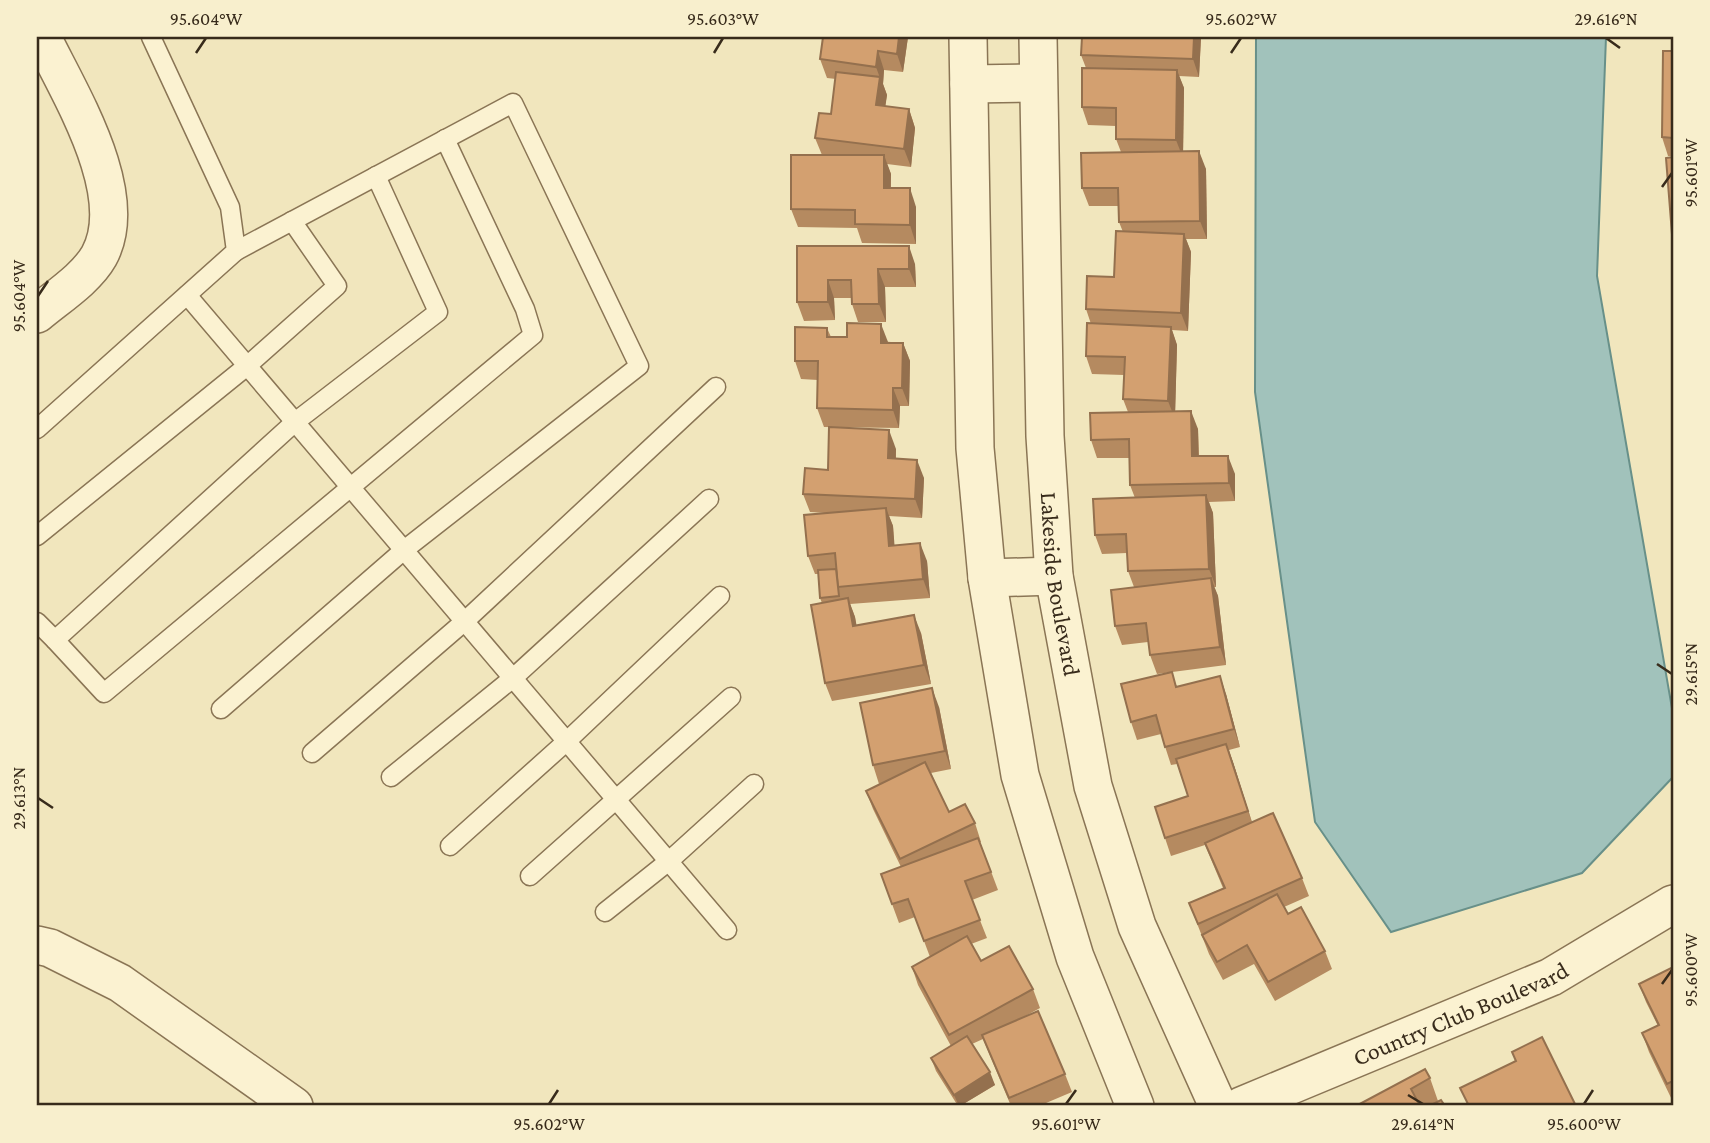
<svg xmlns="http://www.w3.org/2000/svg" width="1710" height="1143" viewBox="0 0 1710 1143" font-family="'Crimson Pro',serif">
	<rect width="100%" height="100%" fill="#f1e6bd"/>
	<polygon fill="#a1c2bb" stroke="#689089" stroke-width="2" points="1256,37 1606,37 1597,276 1673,714 1673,777 1582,873 1391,932 1315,822 1255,392"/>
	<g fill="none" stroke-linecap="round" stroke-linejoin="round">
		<g stroke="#8a7555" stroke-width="21">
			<g id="lane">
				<polyline points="187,295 727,930"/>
				<polyline points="37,429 236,251 230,207 151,37"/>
				<polyline points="37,536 247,366 337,286 292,221"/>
				<polyline points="37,622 55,640 295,422 438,312 376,176"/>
				<polyline points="55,640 104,693 533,335 525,309 445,139"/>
				<polyline points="221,709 404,550 639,366 513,103 236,251"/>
				<polyline points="312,753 465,621 716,387"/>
				<polyline points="391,777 513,678 709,499"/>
				<polyline points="450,846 567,741 720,596"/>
				<polyline points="530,876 731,697"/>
				<polyline points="605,912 669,861 754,784"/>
			</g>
		</g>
		<g stroke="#8a7555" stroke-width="40">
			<g id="street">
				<polyline points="968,37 975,448 987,578 1020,775 1075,957 1135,1106"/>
				<path id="s1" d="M1038,37L1045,436L1054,576L1093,786L1137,926L1218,1106"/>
				<polyline points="969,84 1038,83"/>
				<path d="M37,314C57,297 86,279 99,256C133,194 69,93 42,37"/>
				<polyline points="987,578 1054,576"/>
				<polyline points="37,945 50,948 120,983 294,1106"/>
				<path id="s2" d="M1241,1106L1551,977L1673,904"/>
			</g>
		</g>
		<use href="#lane" stroke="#fbf2d1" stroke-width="18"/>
		<use href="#street" stroke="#fbf2d1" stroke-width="37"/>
	</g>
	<g fill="#b58a60">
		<polygon points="908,37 903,72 884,70 883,84 887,95 885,106 909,109 915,128 911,167 887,164 891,174 891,188 916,207 916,244 862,243 857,228 798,227 791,209 822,155 815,138 831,114 836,79 827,78 820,59"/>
		<polygon points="1082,37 1201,37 1199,77 1179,76 1184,88 1183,151 1206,169 1207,239 1186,239 1191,252 1188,331 1172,330 1177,345 1175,411 1198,429 1199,456 1235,474 1235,501 1209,502 1213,513 1216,587 1214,587 1218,596 1226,665 1157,674 1150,655 1148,642 1122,645 1115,626 1134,587 1128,571 1127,553 1102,554 1095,535 1135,498 1130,485 1130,458 1097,458 1091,440 1128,412 1123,399 1124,375 1092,374 1086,356 1091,324 1086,309 1114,277 1123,232 1119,222 1119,206 1089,206 1082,188 1121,152 1116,139 1116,126 1088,125 1082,107 1086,68 1081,55"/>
		<polygon points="1673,51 1673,156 1668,156 1662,137"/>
		<polygon points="797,246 915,264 916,287 885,287 886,322 858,322 852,304 852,298 834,298 835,320 804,321 797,302"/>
		<polygon points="827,328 831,337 903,343 910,361 909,406 900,406 899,428 824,427 817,408 818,380 801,379 795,361"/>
		<polygon points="896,449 896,459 924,478 922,518 889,516 893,526 894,545 927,561 930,598 850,604 855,617 856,625 921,633 931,684 832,701 825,683 822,603 820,598 818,574 815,574 808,556 826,513 810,512 803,494"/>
		<polygon points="1177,687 1226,694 1240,747 1229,750 1252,822 1302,878 1309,896 1284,907 1288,914 1325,951 1332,969 1275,1001 1254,964 1223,980 1209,954 1189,903 1223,888 1205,845 1171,856 1165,838 1188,796 1177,764 1171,765 1161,734 1137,740 1131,722"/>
		<polygon points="939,707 951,769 931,773 949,812 975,823 981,842 980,842 998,890 972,900 987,938 971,944 981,961 1033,989 1040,1008 1020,1019 1065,1074 1072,1092 1039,1106 1011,1106 983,1039 972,1044 995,1085 960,1106 958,1106 936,1071 931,1058 951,1046 918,985 912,967 930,957 915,917 899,923 881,874 901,867 873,809 866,791 882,783 879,784 873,765"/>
		<polygon points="1673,967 1673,1102 1649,1052 1642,1033 1658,1026 1646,1002 1639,984"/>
		<polygon points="1430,1078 1438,1101 1445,1106 1356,1106"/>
	</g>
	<g fill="#94704e">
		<polygon points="899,37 908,37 903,72 897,54"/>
		<polygon points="1194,37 1201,37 1199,77 1193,59"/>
		<polygon points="878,51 884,70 883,84 887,95 883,123 876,105 880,78 876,67"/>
		<polygon points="1177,70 1184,88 1183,158 1176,140"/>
		<polygon points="909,109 915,128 911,167 904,149"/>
		<polygon points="1199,151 1206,169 1207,239 1200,221"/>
		<polygon points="884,155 891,174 890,206 884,188"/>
		<polygon points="910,188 916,207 916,244 910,225"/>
		<polygon points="1184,234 1191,252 1188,331 1181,313"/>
		<polygon points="909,246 915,264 916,287 909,269"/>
		<polygon points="878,269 885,287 886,322 879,304"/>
		<polygon points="828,280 834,298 835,320 828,302"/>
		<polygon points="881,324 888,342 888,361 881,343"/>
		<polygon points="1171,327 1177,345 1175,419 1168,401"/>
		<polygon points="903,343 910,361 909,406 902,388"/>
		<polygon points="893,388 900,406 899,428 893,410"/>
		<polygon points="1191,411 1198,429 1199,475 1192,456"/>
		<polygon points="889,430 896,449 895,477 888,458"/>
		<polygon points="1228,456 1235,474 1235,501 1229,483"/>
		<polygon points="917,460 924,478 922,518 915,499"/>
		<polygon points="1206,495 1213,513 1216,587 1209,569"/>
		<polygon points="886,508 893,526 896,564 889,546"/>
		<polygon points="920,543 927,561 930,598 923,579"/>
		<polygon points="1211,578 1218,596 1226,665 1220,647"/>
		<polygon points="848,598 855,617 860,644 853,626"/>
		<polygon points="914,615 921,633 931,684 924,665"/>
		<polygon points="1220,676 1226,694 1240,747 1234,729"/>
		<polygon points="932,688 939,707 951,769 945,751"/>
		<polygon points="1226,744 1233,762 1254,829 1248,811"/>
		<polygon points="990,1072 995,1085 960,1106 959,1106 954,1095"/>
	</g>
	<g fill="#d3a070" stroke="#94704e" stroke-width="2">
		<polygon points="823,37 899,37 897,54 878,51 876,67 820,59"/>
		<polygon points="1082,37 1194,37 1193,59 1081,55"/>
		<polygon points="1663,51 1673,51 1673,138 1662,137"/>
		<polygon points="1082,68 1177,70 1176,140 1116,139 1116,108 1082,107"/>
		<polygon points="836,72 880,77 876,105 909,109 904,149 815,138 819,113 831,114"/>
		<polygon points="1199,151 1200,221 1119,222 1118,188 1082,188 1081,153"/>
		<polygon points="791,155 884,155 884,188 910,188 910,225 855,224 855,210 791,209"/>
		<polygon points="1673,157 1673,247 1666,158"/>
		<polygon points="1116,231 1184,234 1181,313 1086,309 1087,276 1114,277"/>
		<polygon points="797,246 909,246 909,269 878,269 879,304 852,304 851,280 828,280 828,302 797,302"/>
		<polygon points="847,323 881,324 881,343 903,343 902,388 893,388 893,410 817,408 818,361 795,361 795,327 827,328 827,337 847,337"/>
		<polygon points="1087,323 1171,327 1168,401 1123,399 1125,357 1086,356"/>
		<polygon points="1191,411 1192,456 1228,456 1229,483 1130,485 1129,439 1091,440 1090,413"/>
		<polygon points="829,427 889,430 888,458 917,460 915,499 803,494 805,468 828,470"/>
		<polygon points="1206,495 1209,569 1128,571 1126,534 1095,535 1093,499"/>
		<polygon points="886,508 889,546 920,543 923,579 838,587 835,553 808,556 804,515"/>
		<polygon points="836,569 839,596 820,598 818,570"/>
		<polygon points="1211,578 1220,647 1150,655 1146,623 1115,626 1111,590"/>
		<polygon points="848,598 853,626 914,615 924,665 825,683 811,605"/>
		<polygon points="1172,672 1176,687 1220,676 1234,729 1165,747 1156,715 1131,722 1121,684"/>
		<polygon points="932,688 945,751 873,765 860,703"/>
		<polygon points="1226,744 1248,811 1165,838 1155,807 1188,796 1176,759"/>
		<polygon points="925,762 949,812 965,804 975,823 900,859 866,791"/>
		<polygon points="1273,813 1302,878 1198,924 1189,903 1225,888 1205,843"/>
		<polygon points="978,838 991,872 965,881 980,920 924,941 908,899 892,904 881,874"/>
		<polygon points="1277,894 1288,914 1301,907 1325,951 1268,982 1247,945 1217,962 1202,935"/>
		<polygon points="967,936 981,961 1009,946 1033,989 949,1035 912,967"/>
		<polygon points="1673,967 1673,1081 1667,1084 1642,1033 1659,1025 1639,984"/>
		<polygon points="1038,1011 1065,1074 1009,1098 982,1035"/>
		<polygon points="967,1036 990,1072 954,1095 931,1058"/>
		<polygon points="1542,1037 1576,1106 1469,1106 1460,1088 1516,1061 1512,1052"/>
		<polygon points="1425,1069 1430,1078 1411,1089 1420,1106 1356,1106"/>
		<polygon points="1441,1100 1445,1106 1429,1106"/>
	</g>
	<path fill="none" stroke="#382b1b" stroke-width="2.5" d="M1606,38L1620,48M196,53L206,38M714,53L723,38M1231,53L1241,38M1662,187L1672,173M38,296L48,281M1657,664L1672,674M38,798L53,808M1662,984L1672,970M1408,1095L1423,1104M549,1104L558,1090M1066,1104L1076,1090M1584,1104L1593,1090"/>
	<g text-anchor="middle" stroke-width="6" stroke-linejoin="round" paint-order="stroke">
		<g font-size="24" fill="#382b1b" stroke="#f8efcd">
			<text dy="8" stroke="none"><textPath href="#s1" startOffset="548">Lakeside Boulevard</textPath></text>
			<text dy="8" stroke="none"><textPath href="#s2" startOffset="238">Country Club Boulevard</textPath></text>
		</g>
	</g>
	<rect width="1710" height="1143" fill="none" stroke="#f8efcd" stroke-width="77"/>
	<rect x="38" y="38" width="1634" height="1066" fill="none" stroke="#382b1b" stroke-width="2.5"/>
	<g font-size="18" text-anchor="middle" fill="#382b1b">
		<text x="206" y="25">95.604°W</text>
		<text x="723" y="25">95.603°W</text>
		<text x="1241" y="25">95.602°W</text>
		<text x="1606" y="25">29.616°N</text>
		<text transform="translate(1691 173) rotate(-90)" y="6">95.601°W</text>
		<text transform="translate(19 296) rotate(-90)" y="6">95.604°W</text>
		<text transform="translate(1691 674) rotate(-90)" y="6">29.615°N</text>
		<text transform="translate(19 798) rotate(-90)" y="6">29.613°N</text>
		<text transform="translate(1691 970) rotate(-90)" y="6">95.600°W</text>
		<text x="549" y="1130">95.602°W</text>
		<text x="1066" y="1130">95.601°W</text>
		<text x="1423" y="1130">29.614°N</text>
		<text x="1584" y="1130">95.600°W</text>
	</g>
</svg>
